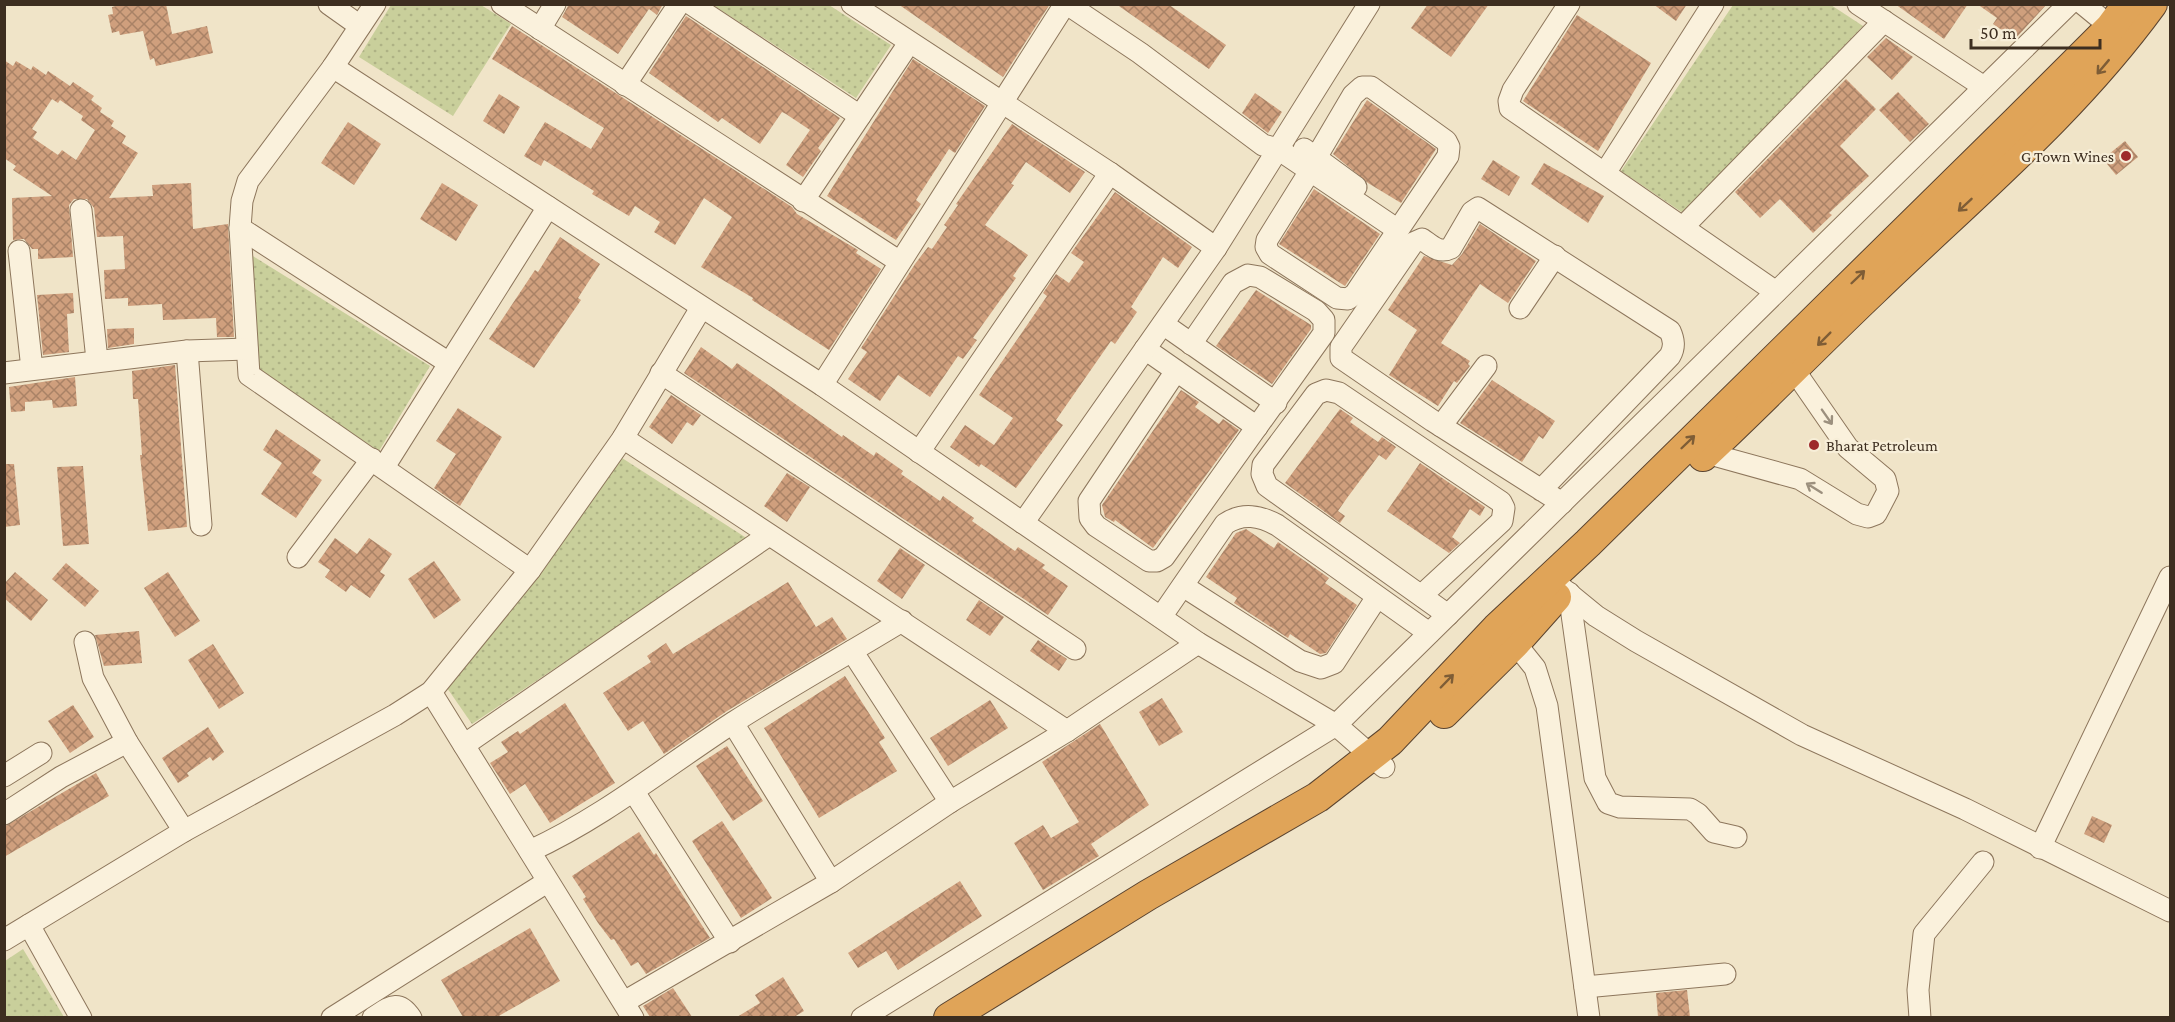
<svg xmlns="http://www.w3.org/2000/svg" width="2175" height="1022" viewBox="0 0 2175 1022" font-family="'Crimson Pro',serif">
	<defs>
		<pattern id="park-dots" width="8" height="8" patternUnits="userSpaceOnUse" patternTransform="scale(1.5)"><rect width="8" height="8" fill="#c9cf9b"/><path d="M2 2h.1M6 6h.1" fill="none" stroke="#aeb285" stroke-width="1.8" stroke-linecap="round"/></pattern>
		<pattern id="building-cross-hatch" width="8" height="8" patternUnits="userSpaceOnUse" patternTransform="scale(1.5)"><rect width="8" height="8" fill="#cf9f7d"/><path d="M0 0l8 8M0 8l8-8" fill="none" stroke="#a98266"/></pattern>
	</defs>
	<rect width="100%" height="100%" fill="#f0e4c8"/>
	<g fill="url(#park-dots)">
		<polygon points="391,5 481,5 511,24 453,116 359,57"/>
		<polygon points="713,5 829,5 891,45 856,98"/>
		<polygon points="1733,5 1831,5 1863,26 1683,213 1621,171"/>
		<polygon points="248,253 430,366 379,451 259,372"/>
		<polygon points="622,458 748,539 472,724 445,685"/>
		<polygon points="23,949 64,1017 5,1017 5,961"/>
	</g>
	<g fill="url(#building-cross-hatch)" fill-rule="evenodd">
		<polygon points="124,4 166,4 172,34 207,26 213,53 156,66 154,58 150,60 143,31 120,35 119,31 112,33 108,15 113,14 112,7"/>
		<polygon points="569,4 663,4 657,15 649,9 618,54 562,17"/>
		<polygon points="898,4 1050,4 1003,77"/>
		<polygon points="1116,4 1168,4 1226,45 1209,69"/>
		<polygon points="1428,4 1489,4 1451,57 1411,28"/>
		<polygon points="1653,4 1687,4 1676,21"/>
		<polygon points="1895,4 1968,4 1944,39"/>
		<polygon points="1977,4 2047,4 2015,39 1993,24 1997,18"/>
		<polygon points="1577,15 1651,63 1598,151 1523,101"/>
		<polygon points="686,16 840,118 818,148 821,151 803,177 786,165 810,130 786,114 782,112 760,144 722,118 718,122 649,73"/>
		<polygon points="512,26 792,207 797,214 858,250 856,253 881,269 829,350 752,300 753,298 701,267 732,217 704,198 675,245 654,232 660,222 635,206 629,216 592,194 594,191 544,160 541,166 524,156 545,122 591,149 604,128 492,59"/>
		<polygon points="1886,38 1913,57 1892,80 1867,57"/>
		<polygon points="913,59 985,106 955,153 949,149 916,200 921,204 896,240 827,196"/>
		<path d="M4,60L13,66L16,61L31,70L33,66L46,75L48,71L70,86L73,82L94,96L91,100L102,108L100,112L114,121L111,126L126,136L122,143L138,153L109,198L153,196L152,185L191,183L193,229L228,224L234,337H217L216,318L163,320L162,304L128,306V298L105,299L104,270L125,269L123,236L97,237L94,208L87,199H74L69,205L73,257L38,259V249H32L24,239L13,240L12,198L52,196L13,170L16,166L4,158ZM52,99L58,103L60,100L83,116L81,120L95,130L76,160L62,150L58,155L33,138L37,132L32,129Z"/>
		<polygon points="1846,79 1876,109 1840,146 1869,176 1829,213 1832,215 1813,233 1780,199 1760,218 1735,192"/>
		<polygon points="1898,92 1929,124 1910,142 1879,110"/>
		<polygon points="1255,93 1282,112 1268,133 1242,113"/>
		<polygon points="499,94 520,107 504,134 483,121"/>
		<polygon points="1367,100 1436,149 1401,203 1368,183 1333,154"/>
		<polygon points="348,122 381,144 354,185 321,163"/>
		<polygon points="1012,124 1085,172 1070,193 1026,162 1011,184 1014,185 985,225 1028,255 1013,276 1016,278 973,338 977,340 963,359 958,356 930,397 898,375 880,401 848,379 867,352 861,348 915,264 928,247 932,249 947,227 944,225 958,205 956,204"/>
		<polygon points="2125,141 2138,157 2116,175 2103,159"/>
		<polygon points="1493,160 1520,177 1509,196 1481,179"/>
		<polygon points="1544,163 1604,196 1588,223 1531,184"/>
		<polygon points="442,183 478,205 456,241 420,219"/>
		<polygon points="1314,189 1380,234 1345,286 1279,244"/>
		<polygon points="1115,192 1192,247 1178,268 1163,257 1131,307 1137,312 1115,344 1111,341 1056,420 1063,425 1016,488 981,464 979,467 950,447 965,425 994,445 1013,418 979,395 1047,296 1043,293 1056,274 1069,283 1084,262 1071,253"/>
		<polygon points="1480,224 1536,261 1508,303 1480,284 1441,343 1470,361 1468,364 1470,366 1457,383 1454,381 1438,406 1389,375 1417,330 1388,310 1424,256 1452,265 1462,254"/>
		<polygon points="560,237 600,264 578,298 581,300 534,368 489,339 535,270 538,272"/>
		<polygon points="1256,290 1311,325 1311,329 1272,384 1216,346"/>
		<polygon points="73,293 74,313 67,314 69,352 43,355 37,295"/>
		<polygon points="134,328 134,344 108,348 107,329"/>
		<polygon points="701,347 732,369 737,363 842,437 843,435 874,456 876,452 903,471 901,474 940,501 943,496 974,518 972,521 1015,551 1018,547 1045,565 1042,568 1068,586 1048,615 684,373"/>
		<polygon points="175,365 187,527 148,531 140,455 142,455 138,399 133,399 132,371"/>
		<polygon points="75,377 77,406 53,408 52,400 25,402 25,411 11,412 9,387"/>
		<polygon points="1492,380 1555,421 1543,439 1539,436 1522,462 1460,423"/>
		<polygon points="1181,390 1199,402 1195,407 1219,424 1223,419 1239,430 1153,548 1115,520 1114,522 1105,517 1102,505"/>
		<polygon points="671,395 701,415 693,426 687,422 672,444 649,427"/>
		<polygon points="458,408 502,437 460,506 434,488 456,454 436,441"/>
		<polygon points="1340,409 1353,418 1350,422 1378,442 1382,437 1396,447 1386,460 1379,455 1347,498 1338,511 1345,516 1340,523 1285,483"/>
		<polygon points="276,429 321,460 312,473 322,480 296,518 261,494 282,463 263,450"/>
		<polygon points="1420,463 1485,507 1480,516 1470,509 1452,537 1460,543 1449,553 1387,511"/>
		<polygon points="4,464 14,464 20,525 4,527"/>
		<polygon points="83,466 89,544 63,546 57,467"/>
		<polygon points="787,473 810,487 787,522 764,506"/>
		<polygon points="1246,529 1274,548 1278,542 1329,578 1325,583 1357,605 1326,653 1320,654 1290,634 1288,638 1234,603 1237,598 1206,577 1236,533"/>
		<polygon points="335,538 357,554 369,538 392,554 380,572 385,575 370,598 351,585 346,592 325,577 330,570 318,562"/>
		<polygon points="900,548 925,565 902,599 877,581"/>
		<polygon points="434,561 461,600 434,619 408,579"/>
		<polygon points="66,563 99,591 85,607 52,579"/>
		<polygon points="15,572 48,600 31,621 4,598 4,584"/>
		<polygon points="168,572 200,621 175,637 144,588"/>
		<polygon points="788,582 816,627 832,617 847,639 727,711 664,754 643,721 628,731 603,693 651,662 647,656 666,643 673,654"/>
		<polygon points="979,600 1004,617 990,636 966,620"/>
		<polygon points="139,631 142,663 104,666 95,635"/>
		<polygon points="1038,640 1067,659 1059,671 1030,651"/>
		<polygon points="213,644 244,693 219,709 188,660"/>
		<polygon points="845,676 885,738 879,742 897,771 819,818 764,728"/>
		<polygon points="1162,698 1183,732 1159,746 1139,712"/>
		<polygon points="990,700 1008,728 948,766 930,738"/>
		<polygon points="565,703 615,783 550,823 525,784 510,794 490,763 508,752 501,742 518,731 520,734"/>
		<polygon points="73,705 94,737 70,753 48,721"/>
		<polygon points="1100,724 1149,805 1091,844 1099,856 1043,890 1014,843 1043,825 1051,838 1079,822 1042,762"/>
		<polygon points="208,727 224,752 213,761 210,757 187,773 189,776 178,783 162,758"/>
		<polygon points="727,746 763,801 733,821 696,766"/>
		<polygon points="96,773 109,796 4,857 4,827"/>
		<polygon points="2092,816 2112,825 2104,843 2084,834"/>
		<polygon points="722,821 772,898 741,918 692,841"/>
		<polygon points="639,832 654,855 656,853 710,938 646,974 638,962 631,966 614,939 611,940 598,923 583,899 586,897 572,876"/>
		<polygon points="960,881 982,916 898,970 886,951 858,968 848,953"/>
		<polygon points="530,928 560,981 497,1017 463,1017 441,980"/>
		<polygon points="783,977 804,1011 794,1017 737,1017 760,1003 755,995"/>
		<polygon points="673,988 692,1017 650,1017 643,1006"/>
		<polygon points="1687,990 1690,1017 1658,1017 1656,993"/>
	</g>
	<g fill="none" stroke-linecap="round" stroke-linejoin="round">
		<g stroke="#8d765c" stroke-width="23">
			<g id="minor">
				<polyline points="329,4 360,26"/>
				<polyline points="375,4 333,67 248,181 242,201 240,228 449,363"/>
				<polyline points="502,4 900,262"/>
				<polyline points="691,4 860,116"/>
				<polyline points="852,4 1110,173 1216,248"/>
				<polyline points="1067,4 1140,53 1263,145 1278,149 1398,230"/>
				<polyline points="1569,4 1513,90 1509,101 1510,108 1776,292"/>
				<polyline points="1858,4 1984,87"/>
				<polyline points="2083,4 2111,27"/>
				<polyline points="540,29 555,4"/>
				<polyline points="333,67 822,385 1198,643 1336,725 1384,767"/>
				<polyline points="625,85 679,4"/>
				<polyline points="1304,149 1356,187"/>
				<polyline points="1310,171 1267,240 1266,247 1270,254 1337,298 1348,299 1355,294 1448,156 1449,147 1446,141 1371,87 1362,87 1353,95 1317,156"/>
				<polyline points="1605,173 1713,4"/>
				<polyline points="803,201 909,43"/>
				<polyline points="81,210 97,360"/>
				<polyline points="1683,227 1884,21"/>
				<polyline points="240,228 249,375 530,570"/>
				<polyline points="19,251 32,369"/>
				<polyline points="1520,308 1555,256"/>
				<polyline points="1163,324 1276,403"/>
				<polyline points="1145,349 1257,427"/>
				<polyline points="187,351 201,525"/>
				<polyline points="1176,371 1089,501 1090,518 1096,526 1149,561 1157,561 1164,557 1324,333 1324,320 1316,311 1260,277 1248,275 1233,283 1191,344"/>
				<polyline points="4,373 187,351 247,349"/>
				<polyline points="661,373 1075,649"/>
				<polyline points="822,385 1065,4"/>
				<polyline points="1441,426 1486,366"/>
				<polyline points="623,438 1067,731"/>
				<polyline points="919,452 1110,173"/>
				<polyline points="1706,453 1800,479 1857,514 1868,517 1876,514 1888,491 1885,479 1848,448 1785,357"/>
				<polyline points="384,467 548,207"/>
				<path d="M1541,490L1670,356C1675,347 1674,340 1670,331L1478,208L1472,212L1451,248C1439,254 1432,246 1422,239L1413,243L1348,337L1341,347V358L1433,421L1562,503"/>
				<polyline points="1023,523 1216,248 1369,4"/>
				<polyline points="298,557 372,459"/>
				<polyline points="1183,586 1300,661 1321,668 1334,663 1377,597"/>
				<polyline points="1563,589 1596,616 1636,641 1802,735 1965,809 2170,911"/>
				<polyline points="1569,593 1595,778 1608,803 1620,807 1690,809 1698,814 1714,832 1736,837"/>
				<polyline points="1422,595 1502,521 1504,508 1501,502 1339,393 1326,390 1316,394 1263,465 1262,474 1267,486 1448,615"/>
				<path d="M1161,617L1225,524C1243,512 1260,516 1277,525L1429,633"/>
				<polyline points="85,642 93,678 127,742 184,831"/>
				<polyline points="1515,643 1535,668 1547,706 1589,1018"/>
				<polyline points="852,651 950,802"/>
				<polyline points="431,692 633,1018"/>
				<polyline points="733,723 831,882"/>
				<polyline points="464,745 769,535"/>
				<polyline points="4,776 41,753"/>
				<polyline points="634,792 730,942"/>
				<polyline points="4,814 61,777 127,742"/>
				<polyline points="2040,848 2170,577"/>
				<path d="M530,851C604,817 666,766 734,722C789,687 846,655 902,621"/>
				<polyline points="29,925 81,1018"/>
				<polyline points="4,940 184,831 395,715 431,692 530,570 623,438 701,308"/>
				<polyline points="1585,987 1725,974"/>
				<polyline points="624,1002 831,882 950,802 1067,731 1198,643"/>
				<polyline points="332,1018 547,882"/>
				<path d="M373,1018C389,1008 398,998 411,1018"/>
				<polyline points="862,1018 1336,725 2069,4"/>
				<polyline points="1920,1018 1918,990 1924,934 1983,862"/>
			</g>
		</g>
		<g stroke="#5b4430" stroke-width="32">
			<g id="highway">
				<path d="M1703,456C1761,402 1816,345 1873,291C1970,197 2071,115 2152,4"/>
				<polyline points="1444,713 1515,643 1556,597"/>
				<polyline points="949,1018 1148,895 1318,797 1390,741 1497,628 1588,543 2017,121 2111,27 2128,4"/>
			</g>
		</g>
		<use href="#minor" stroke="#faf1dc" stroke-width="21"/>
		<use href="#highway" stroke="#e0a458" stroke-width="30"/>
	</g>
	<defs><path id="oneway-shaft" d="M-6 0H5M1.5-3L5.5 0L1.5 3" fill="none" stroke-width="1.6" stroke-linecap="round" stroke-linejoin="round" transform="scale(1.5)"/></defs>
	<g stroke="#7e5d36">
		<use href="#oneway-shaft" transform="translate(2103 67) rotate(130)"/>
		<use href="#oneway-shaft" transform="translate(1965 205) rotate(137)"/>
		<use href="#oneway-shaft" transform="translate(1858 277) rotate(-44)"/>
		<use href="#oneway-shaft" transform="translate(1824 339) rotate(135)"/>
		<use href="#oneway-shaft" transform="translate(1688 442) rotate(-44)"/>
		<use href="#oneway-shaft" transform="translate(1447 681) rotate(-46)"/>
	</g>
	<g stroke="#9c907e">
		<use href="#oneway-shaft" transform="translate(1827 417) rotate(55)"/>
		<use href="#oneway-shaft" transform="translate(1814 488) rotate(-148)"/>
	</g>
	<g fill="#9e2a2b" stroke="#f7eed8" stroke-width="2">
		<circle cx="2126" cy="156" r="6"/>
		<circle cx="1814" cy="445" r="6"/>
	</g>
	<g text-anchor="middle" stroke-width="4.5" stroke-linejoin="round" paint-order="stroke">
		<g font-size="16" fill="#3d2e20" stroke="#f7eed8" text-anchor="end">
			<text x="2114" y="162">G Town Wines</text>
			<text x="1826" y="451" text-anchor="start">Bharat Petroleum</text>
		</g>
	</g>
	<rect width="2175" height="1022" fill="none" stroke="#3d2e20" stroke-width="12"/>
	<path d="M1971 39v9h129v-9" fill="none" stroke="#3d2e20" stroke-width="3"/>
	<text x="1980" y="39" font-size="18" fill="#3d2e20" stroke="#f7eed8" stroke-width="4.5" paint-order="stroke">50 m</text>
</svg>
